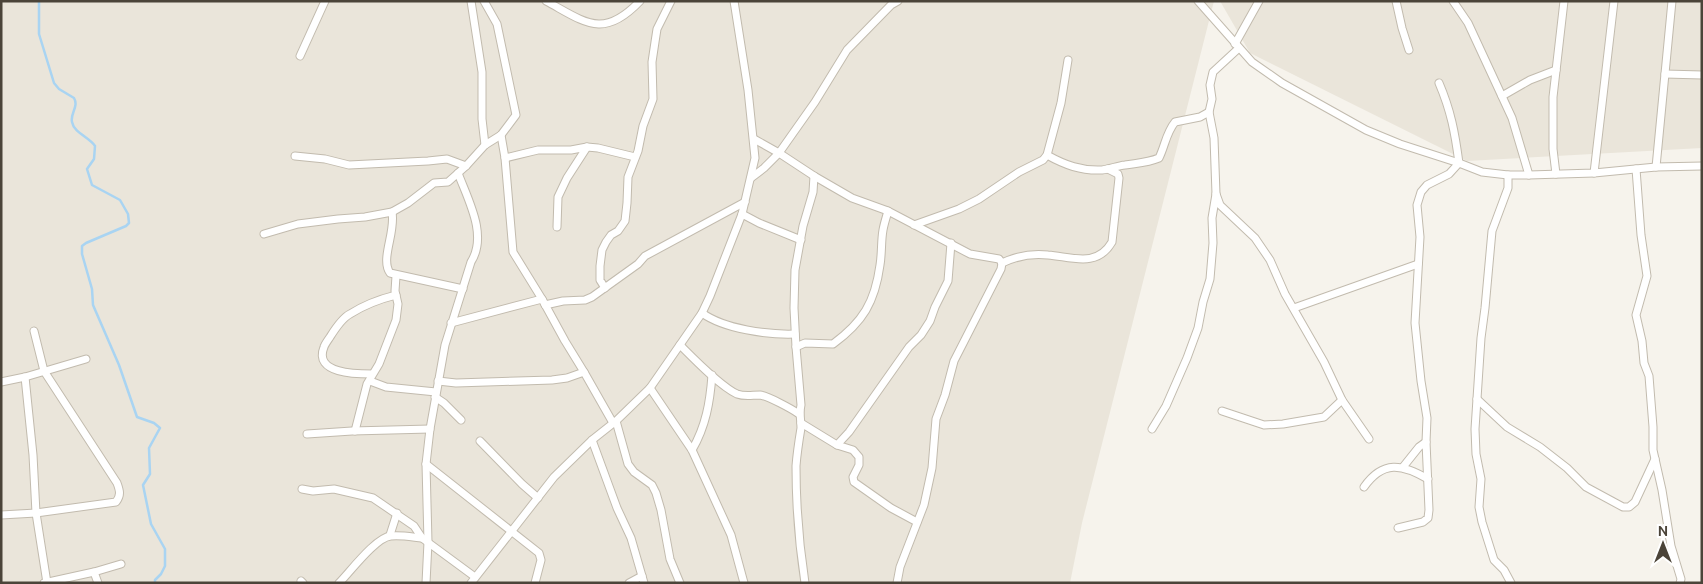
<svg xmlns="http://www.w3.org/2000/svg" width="1703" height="584" viewBox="0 0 1703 584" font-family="Ubuntu,sans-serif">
	<rect width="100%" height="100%" fill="#f6f3ec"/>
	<g fill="#eae5da">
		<polygon points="1,1 1214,1 1082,523 1070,583 1,583"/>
		<polygon points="1220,1 1702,1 1702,148 1467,161 1250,53"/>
	</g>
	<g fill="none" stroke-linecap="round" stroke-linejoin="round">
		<path stroke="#a9d4f2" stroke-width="2.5" d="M39,1V34L54,83L59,89L74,98C79,107 70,113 72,122C74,133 89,137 95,146L94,159L87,169L92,185L120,200L128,214L129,223L126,226L86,243L82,246V254L92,289L93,305L119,365L137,417L154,423L160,428L149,448L150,474L143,485L151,524L165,549V566L161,574L155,580V583"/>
		<g stroke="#c2bbae" stroke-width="9">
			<g id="minor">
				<polyline points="471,1 482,72 482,119 485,145"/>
				<path d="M546,1C585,22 603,40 640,1"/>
				<polyline points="1198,1 1252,62 1282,83 1366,130 1400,144 1459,163 1482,172 1508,175 1529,175 1594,173 1656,167 1702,166"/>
				<polyline points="1396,1 1402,28 1409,50"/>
				<polyline points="1453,1 1468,23 1512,118 1529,175"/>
				<polyline points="1235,44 1259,1"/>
				<polyline points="300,56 325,1"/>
				<polyline points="1665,74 1702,75"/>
				<polyline points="1502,96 1530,80 1556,70"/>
				<polyline points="501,135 505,158 513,252 542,299"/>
				<polyline points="754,139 779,153 814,176 852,198 888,211 970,254 999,259 1002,263"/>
				<path d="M1047,155C1065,165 1081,171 1102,170C1110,169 1117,166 1125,165C1137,163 1147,163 1159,158C1165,146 1166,133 1175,122L1200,117L1209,112"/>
				<polyline points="295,156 325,159 349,165 428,161 447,159 466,166"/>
				<polyline points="505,158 538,150 571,150 587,147 598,148 635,157"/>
				<polyline points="1656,167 1672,1"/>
				<polyline points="1636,169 1641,235 1647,276 1636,315 1642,341 1644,363 1649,376 1653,427 1653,450 1662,490 1671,546 1681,579 1680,583"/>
				<polyline points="1594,173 1614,1"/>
				<polyline points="1556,174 1553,149 1553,97 1564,1"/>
				<polyline points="1508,175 1508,188 1492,231 1485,308 1481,338 1475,429 1476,454 1481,479 1479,507 1482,522 1494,560 1504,570 1511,583"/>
				<polyline points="751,178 764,168 779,153 815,102 847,50 891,5 898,1"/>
				<polyline points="1216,194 1220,205 1255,238 1270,260 1285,294 1324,362 1342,400 1369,439"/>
				<path d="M392,212C396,232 380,259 390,273L463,289"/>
				<polyline points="742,214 759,223 801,240"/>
				<polyline points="914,225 959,209 979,199 1019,172 1043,160 1047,155 1061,103 1068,60"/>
				<polyline points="557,227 558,197 567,178 587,147"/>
				<polyline points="264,234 298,224 338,219 365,217 392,212 408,203 434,183 448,182 466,166 485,145 501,135 516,115 497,24 484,1"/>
				<path d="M1002,263C1017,256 1032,253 1048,255C1072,257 1097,268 1112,242L1119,178L1118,174L1108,169"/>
				<polyline points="605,288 600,280 600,266 602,250 606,242 611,235 618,231 625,221 627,203 628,177 638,151 643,126 653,99 652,62 655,42 657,29 671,1"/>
				<polyline points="545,305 563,301 585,300 592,297 638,264 645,256 745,202"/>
				<polyline points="1294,308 1418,264"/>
				<path d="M702,313C724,329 768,335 795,334"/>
				<polyline points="451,323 542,299 565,341 584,372"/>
				<path d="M680,345C694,359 720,386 737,394C745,397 752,395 760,395C768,396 792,409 799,414"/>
				<path d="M796,347L805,343L833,344C863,322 875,302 880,265C882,253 881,241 883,230C884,224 886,218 888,211"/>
				<path d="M372,374C357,374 313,374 324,347C325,344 328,340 330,337C335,329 342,318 350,314C364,305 380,299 396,295"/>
				<polyline points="25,377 33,455 36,513 47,583"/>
				<polyline points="370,381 386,387 436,392"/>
				<polyline points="438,381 456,383 552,380 567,378 584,372 613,423"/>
				<polyline points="1,382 25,377 86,359"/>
				<polyline points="650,388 692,450 731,535 744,583"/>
				<polyline points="435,397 444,403 461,420"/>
				<polyline points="1477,399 1507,427 1540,447 1567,468 1586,487 1623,507 1629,507 1635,502 1655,459"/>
				<polyline points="1222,411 1264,425 1283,424 1324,417 1342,400"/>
				<polyline points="616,421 628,464 634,472 652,485 656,493 661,510 670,559 680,583"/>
				<polyline points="801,423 837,445 853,450 859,457 859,465 853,477 854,482 891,508 917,522"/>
				<polyline points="1152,429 1166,406 1187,358 1198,328 1203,302 1210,279 1213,243 1212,218 1216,194 1214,138 1209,112 1212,99 1210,85 1213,72 1239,48"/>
				<polyline points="355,431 367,384 379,364 396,320 398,304 395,291 396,276"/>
				<polyline points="307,434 352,431 430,429"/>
				<polyline points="592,440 617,508 631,538 644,583"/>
				<polyline points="480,441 522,484 538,498"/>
				<polyline points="837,445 849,432 909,347 921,335 930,321 935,307 948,281 951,243"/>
				<path d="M692,450C706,426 710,402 712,375"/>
				<polyline points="426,464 539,553 541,560 535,583"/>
				<polyline points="1403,467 1419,447 1426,442"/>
				<path d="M1364,487C1383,460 1402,464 1428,479"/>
				<polyline points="302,489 313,491 334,489 373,498 414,526 422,538 475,577"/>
				<path d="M1,515L36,513L116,502C121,495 120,491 117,483L44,371L34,331"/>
				<path d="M1398,528L1423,522L1428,518L1429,510L1426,442L1427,418L1421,381L1415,323L1420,237L1417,205L1421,192L1427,185L1449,174L1459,163C1455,133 1451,111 1439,83"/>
				<polyline points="390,535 397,513"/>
				<polyline points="94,572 98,583"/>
				<polyline points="301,581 303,583"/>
				<polyline points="44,583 94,572 121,564"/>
				<path d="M339,583C350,572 376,537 391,536C401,535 412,537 422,538"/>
				<path d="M426,583L428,542L426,464L430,429L445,345L471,262C488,235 468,200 458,173"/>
				<polyline points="471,583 554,477 592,440 616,421 650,388 702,313 710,296 742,214 755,158 748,90 734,1"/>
				<polyline points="629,583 642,576"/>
				<path d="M805,583C799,544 796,505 796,466C797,453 799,440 801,428C801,419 799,413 801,405L796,347L794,308L795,270L803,226L813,192L814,176"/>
				<polyline points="897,583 900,567 924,505 932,468 936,419 945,395 954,361 1001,269 1002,263"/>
			</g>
		</g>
		<use href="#minor" stroke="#fff" stroke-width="7"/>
	</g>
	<rect width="1703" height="584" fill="none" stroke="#4b4439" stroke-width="5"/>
	<g transform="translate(1663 544)" stroke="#ffffff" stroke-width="4" paint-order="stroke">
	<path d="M0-4L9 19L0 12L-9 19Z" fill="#4b4439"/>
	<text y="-8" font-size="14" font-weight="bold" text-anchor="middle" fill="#4b4439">N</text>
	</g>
</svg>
